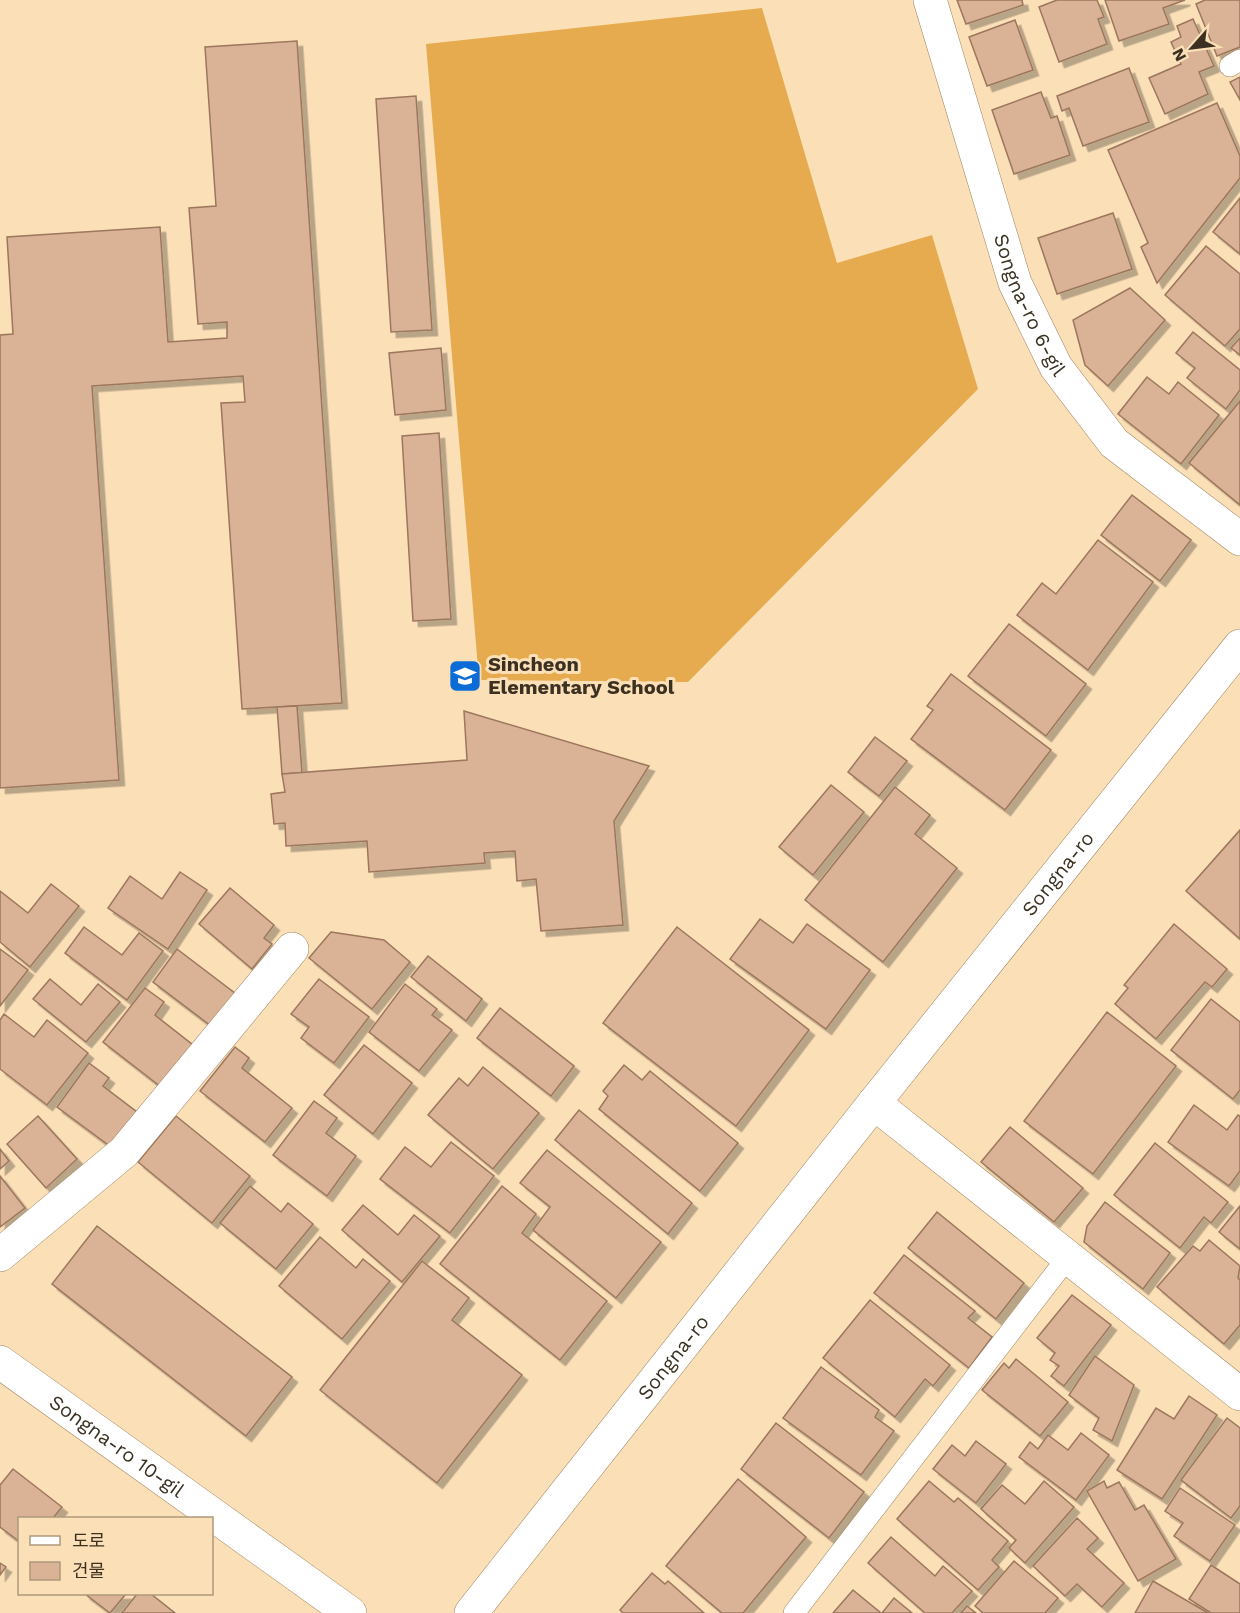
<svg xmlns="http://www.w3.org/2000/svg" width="1240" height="1613" viewBox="0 0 1240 1613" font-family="'Work Sans','Noto Sans KR',sans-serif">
	<defs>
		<filter id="shadow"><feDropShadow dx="5.5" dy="5.5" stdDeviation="0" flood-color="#0004"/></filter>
	</defs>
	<rect width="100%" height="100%" fill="#fbdfb7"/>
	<polygon fill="#e6ab4f" points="762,8 837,263 932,235 978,389 688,682 479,680 426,44"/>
	<g fill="#dab296" stroke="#9c775d" stroke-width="1.5" filter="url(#shadow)">
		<polygon points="957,0 1022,0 1023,5 966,24"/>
		<polygon points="1057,0 1097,0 1104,17 1098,19 1107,44 1059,62 1039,7"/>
		<polygon points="1105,0 1185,0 1163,8 1169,24 1119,41"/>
		<polygon points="1205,0 1240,0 1240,47 1217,56 1196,4"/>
		<polygon points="1193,19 1214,66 1199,72 1208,94 1165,114 1149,78 1181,64 1171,42 1181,37 1177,26"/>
		<polygon points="1015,20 1033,70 987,86 969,37"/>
		<polygon points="297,41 342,703 242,709 221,403 245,402 243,376 92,386 119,780 0,788 0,335 13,334 7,237 160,227 168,342 227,338 227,322 198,324 189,208 216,206 205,47"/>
		<polygon points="1129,68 1149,122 1083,146 1069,108 1062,111 1057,96"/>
		<polygon points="1240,77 1240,100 1230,82"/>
		<polygon points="1041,92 1051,118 1057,116 1070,155 1014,174 992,110"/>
		<polygon points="416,96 432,330 391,332 376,99"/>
		<polygon points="1217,103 1240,156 1240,178 1157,283 1141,247 1148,243 1108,150"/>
		<polygon points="1240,198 1240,254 1213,232"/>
		<polygon points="1113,213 1132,269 1057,294 1038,238"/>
		<polygon points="1206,246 1240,274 1240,329 1225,346 1165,295"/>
		<polygon points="1130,288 1165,320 1108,386 1085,365 1073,320"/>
		<polygon points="1193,332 1240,370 1240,390 1226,409 1187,378 1195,368 1176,353"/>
		<polygon points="1240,338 1240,355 1231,348"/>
		<polygon points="441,348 446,410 395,415 389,353"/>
		<polygon points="1147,377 1169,394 1178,382 1219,415 1181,464 1118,414"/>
		<polygon points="1240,401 1240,505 1189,463"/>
		<polygon points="439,433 451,619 413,621 402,436"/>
		<polygon points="1132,495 1191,540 1160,581 1101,535"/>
		<polygon points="1098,540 1153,582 1088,670 1017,615 1042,583 1056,594"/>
		<polygon points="1009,624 1086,684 1046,736 968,676"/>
		<polygon points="951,674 1051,750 1005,810 911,739 933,710 927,706"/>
		<polygon points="297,706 302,773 282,774 277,707"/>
		<polygon points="464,711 649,766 614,821 623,925 541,931 536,879 517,881 515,851 484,853 485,863 369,872 367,841 286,846 285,823 274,824 271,794 285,792 282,774 467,760"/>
		<polygon points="875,737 907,761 879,796 848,772"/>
		<polygon points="831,785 864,812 813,875 779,847"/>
		<polygon points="895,787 930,815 915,834 957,868 883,962 805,900"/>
		<polygon points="1240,830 1240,939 1186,891"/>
		<polygon points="180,872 207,890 168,949 108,908 130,876 162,899"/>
		<polygon points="51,884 79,906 30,967 0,942 0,891 28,913"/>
		<polygon points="230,888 274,925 264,938 272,944 252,969 199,924"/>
		<polygon points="760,919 793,943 807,924 870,970 826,1029 730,959"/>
		<polygon points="1174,924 1227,969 1212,987 1205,982 1156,1039 1115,1004 1128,988 1124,985"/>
		<polygon points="84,927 122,955 139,933 163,951 127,1000 65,953"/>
		<polygon points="677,927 809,1030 736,1126 603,1023"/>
		<polygon points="331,932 384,940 410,962 372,1009 309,958"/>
		<polygon points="0,949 28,970 0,1006"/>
		<polygon points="177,949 236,994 211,1026 153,982"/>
		<polygon points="428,956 482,999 466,1021 411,977"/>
		<polygon points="50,979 81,1005 98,984 120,1002 86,1042 33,999"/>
		<polygon points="319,979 369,1017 334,1063 301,1038 309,1027 291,1014"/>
		<polygon points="405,984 437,1009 432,1015 452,1030 419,1071 369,1032"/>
		<polygon points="145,988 164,1002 155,1015 193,1045 161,1087 103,1042"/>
		<polygon points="1211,999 1240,1022 1240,1090 1233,1099 1171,1050"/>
		<polygon points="500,1008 574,1066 551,1096 477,1038"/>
		<polygon points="1107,1012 1176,1066 1093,1174 1024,1121"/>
		<polygon points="4,1014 34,1037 47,1020 88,1053 47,1105 0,1069 0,1020"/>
		<polygon points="364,1045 412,1083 373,1134 324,1095"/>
		<polygon points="235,1047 249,1058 242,1068 292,1108 265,1142 200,1091"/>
		<polygon points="89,1063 109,1078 103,1086 137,1112 111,1147 57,1107"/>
		<polygon points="624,1065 642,1080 650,1071 738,1143 700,1191 599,1109 608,1096 603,1091"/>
		<polygon points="483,1067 539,1113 493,1169 428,1115 459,1078 468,1086"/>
		<polygon points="314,1101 337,1118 326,1133 356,1156 327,1196 273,1155"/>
		<polygon points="1194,1105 1227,1130 1238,1115 1240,1116 1240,1171 1229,1186 1168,1142"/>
		<polygon points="579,1110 692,1203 668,1234 555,1140"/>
		<polygon points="38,1116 77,1159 46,1188 7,1144"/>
		<polygon points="176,1116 250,1176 212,1223 138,1162"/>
		<polygon points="1010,1127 1083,1188 1054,1222 981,1162"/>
		<polygon points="451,1142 494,1176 450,1233 380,1179 405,1147 431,1167"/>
		<polygon points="1155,1143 1228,1202 1211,1223 1204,1217 1180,1248 1114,1195"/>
		<polygon points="0,1149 9,1161 0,1169"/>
		<polygon points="547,1150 661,1242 616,1298 533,1230 550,1207 520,1183"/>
		<polygon points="0,1176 25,1208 0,1227"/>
		<polygon points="250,1186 281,1212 288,1203 313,1224 276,1269 220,1223"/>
		<polygon points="502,1186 536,1214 522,1233 607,1301 560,1360 440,1264"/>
		<polygon points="1105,1202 1170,1253 1143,1289 1084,1242 1087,1226"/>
		<polygon points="363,1205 398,1235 414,1215 440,1236 402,1282 342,1230"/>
		<polygon points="1240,1206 1240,1249 1219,1232"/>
		<polygon points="937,1212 1024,1283 996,1319 908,1248"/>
		<polygon points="97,1226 292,1377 246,1436 52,1284"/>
		<polygon points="320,1237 356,1268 363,1259 390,1281 342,1339 279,1286"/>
		<polygon points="1209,1240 1240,1266 1238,1278 1240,1280 1240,1325 1224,1344 1157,1287 1193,1246 1200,1251"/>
		<polygon points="904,1255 975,1311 968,1318 992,1337 969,1368 874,1293"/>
		<polygon points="422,1261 469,1298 452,1320 522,1375 437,1483 320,1390"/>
		<polygon points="1072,1295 1111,1325 1064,1386 1051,1376 1059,1366 1050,1360 1055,1353 1037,1338"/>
		<polygon points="870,1300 950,1365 933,1386 925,1379 895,1417 823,1358"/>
		<polygon points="1095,1356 1134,1385 1112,1441 1093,1430 1099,1418 1069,1395"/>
		<polygon points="1016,1359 1068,1402 1040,1436 982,1390 1004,1363 1009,1368"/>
		<polygon points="821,1367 879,1410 875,1417 894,1431 861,1475 783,1418"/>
		<polygon points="1189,1396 1217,1415 1162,1499 1117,1470 1156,1408 1174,1419"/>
		<polygon points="1227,1418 1240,1428 1240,1506 1231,1518 1181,1480"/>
		<polygon points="776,1423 864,1492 829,1538 741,1469"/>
		<polygon points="1081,1433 1109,1455 1076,1500 1019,1457 1030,1442 1038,1449 1048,1435 1068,1450"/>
		<polygon points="976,1441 1006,1464 976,1503 933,1469 952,1445 965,1456"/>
		<polygon points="13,1469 62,1507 53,1518 20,1518 20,1542 0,1527 0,1485"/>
		<polygon points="738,1479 806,1537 743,1613 722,1613 666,1566"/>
		<polygon points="929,1481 954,1502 958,1498 1008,1541 992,1560 999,1567 978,1590 897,1519"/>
		<polygon points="1044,1481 1074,1507 1025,1563 1009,1548 1016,1540 981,1509 1002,1485 1025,1504"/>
		<polygon points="1104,1481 1107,1488 1119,1482 1135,1510 1144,1505 1176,1559 1138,1581 1087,1491"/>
		<polygon points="1180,1488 1235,1525 1210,1561 1174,1536 1183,1523 1165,1511"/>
		<polygon points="1077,1518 1098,1538 1087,1549 1124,1583 1102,1607 1077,1584 1065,1596 1033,1566"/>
		<polygon points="891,1537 935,1576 943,1566 972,1591 952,1613 925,1613 868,1563"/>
		<polygon points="1014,1561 1058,1598 1045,1613 983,1613 975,1606"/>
		<polygon points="0,1563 6,1567 0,1575"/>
		<polygon points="1211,1565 1240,1584 1240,1613 1211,1613 1189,1599"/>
		<polygon points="652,1573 665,1584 668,1581 704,1613 623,1613 620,1610"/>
		<polygon points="1153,1581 1208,1613 1135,1613"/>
		<polygon points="853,1590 881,1613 833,1613"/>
		<polygon points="85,1594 126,1594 110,1613"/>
		<polygon points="137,1594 151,1594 175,1613 122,1613"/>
		<polygon points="894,1598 912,1613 882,1613"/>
		<polygon points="967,1606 976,1613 961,1613"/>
	</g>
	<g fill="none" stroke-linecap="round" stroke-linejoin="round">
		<g stroke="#9d835f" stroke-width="22">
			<g id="service">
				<polyline points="1230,66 1240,60"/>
				<polyline points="794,1613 1068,1257"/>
			</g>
		</g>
		<g stroke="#9d835f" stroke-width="34">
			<g id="minor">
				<path id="s1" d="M930,0L1015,283L1056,367L1114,443L1240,539"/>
				<polyline points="874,1103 1240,1394"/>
				<polyline points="0,1255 124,1152 292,949"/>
			</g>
		</g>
		<g stroke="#9d835f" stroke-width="34">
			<g id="tertiary">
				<path id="s2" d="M0,1362L350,1613"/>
			</g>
		</g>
		<g stroke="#9d835f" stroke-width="34">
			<g id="secondary">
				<path id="s3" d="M471,1613L874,1103L1240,646"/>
			</g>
		</g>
		<use href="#service" stroke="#fff" stroke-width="21"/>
		<use href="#minor" stroke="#fff" stroke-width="33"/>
		<use href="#tertiary" stroke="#fff" stroke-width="33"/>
		<use href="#secondary" stroke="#fff" stroke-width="33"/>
	</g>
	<defs>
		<g id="school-square" transform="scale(1.725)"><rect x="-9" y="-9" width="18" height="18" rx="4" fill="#0b6cd5" stroke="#fbdfb7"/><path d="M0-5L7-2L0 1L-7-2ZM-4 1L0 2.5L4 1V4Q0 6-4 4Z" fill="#fff"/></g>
	</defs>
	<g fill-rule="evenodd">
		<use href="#school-square" x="465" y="676"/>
	</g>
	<g text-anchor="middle" stroke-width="6" stroke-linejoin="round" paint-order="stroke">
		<g font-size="20" fill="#3b3021" stroke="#fbdfb7">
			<text dy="7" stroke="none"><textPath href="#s1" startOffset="321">Songna-ro 6-gil</textPath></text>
			<text dy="7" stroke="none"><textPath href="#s3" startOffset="944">Songna-ro</textPath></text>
			<text dy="7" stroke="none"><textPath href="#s3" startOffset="326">Songna-ro</textPath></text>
			<text dy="7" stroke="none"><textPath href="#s2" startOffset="144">Songna-ro 10-gil</textPath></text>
		</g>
		<g font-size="20" font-weight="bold" fill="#3b3021" stroke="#fbdfb7" text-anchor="start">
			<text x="488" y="671">Sincheon<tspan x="488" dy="23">Elementary School</tspan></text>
		</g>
	</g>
	<rect x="18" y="1517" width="195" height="78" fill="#fbdfb7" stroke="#ae997b" stroke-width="1.5"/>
	<rect x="30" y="1536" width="30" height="9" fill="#ffffff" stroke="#ae997b" stroke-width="1.5"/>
	<text x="72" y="1547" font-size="18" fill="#3b3021">도로</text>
	<rect x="30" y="1562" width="30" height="18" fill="#dab296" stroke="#ae997b" stroke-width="1.5"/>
	<text x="72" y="1577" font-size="18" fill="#3b3021">건물</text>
	<g transform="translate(1192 48) rotate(242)" stroke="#fbdfb7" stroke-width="4.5" paint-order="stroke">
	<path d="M0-4.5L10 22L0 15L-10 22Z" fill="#3b3021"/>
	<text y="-9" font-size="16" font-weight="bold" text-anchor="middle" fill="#3b3021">N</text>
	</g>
</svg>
